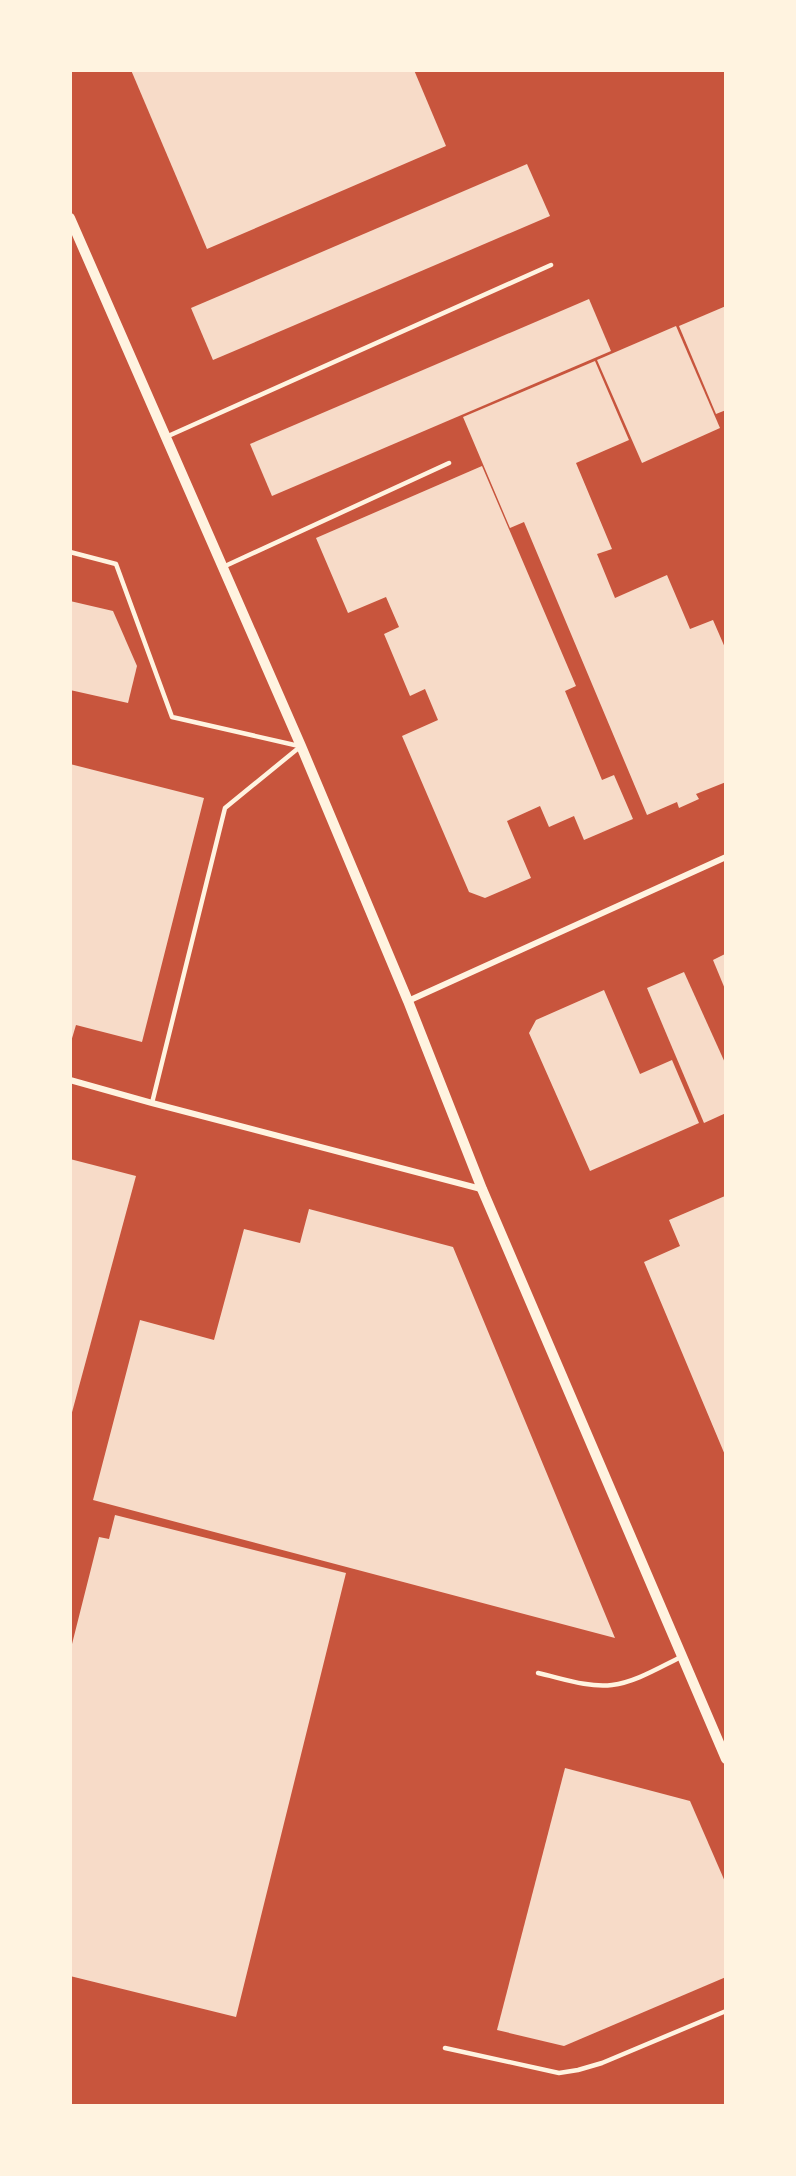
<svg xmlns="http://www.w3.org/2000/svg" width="796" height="2176" viewBox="0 0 796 2176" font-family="Raleway,sans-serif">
	<rect width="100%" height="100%" fill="#c8553d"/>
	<g fill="#f7dbc8">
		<polygon points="131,70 414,70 446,146 207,249"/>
		<polygon points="527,164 550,216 213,360 191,308"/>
		<polygon points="589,299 611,351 272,496 250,444"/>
		<polygon points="726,306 726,410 716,414 679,326"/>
		<polygon points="676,326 720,428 642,463 597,360"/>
		<polygon points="595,361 629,440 576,463 612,549 597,554 615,598 667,575 690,629 713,620 726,650 726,782 696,794 699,799 679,808 677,802 647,815 524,522 510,528 463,417"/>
		<polygon points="482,466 576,686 565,691 602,780 614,775 633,819 584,840 574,816 549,827 540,806 507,821 531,878 485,898 469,892 402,736 438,720 425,689 410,696 384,634 399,627 386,597 348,613 316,538"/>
		<polygon points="70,601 113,611 137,666 128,703 70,690"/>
		<polygon points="70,764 204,798 142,1042 76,1025 70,1045"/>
		<polygon points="725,954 725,989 713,960"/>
		<polygon points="684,972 726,1065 726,1113 704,1123 647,988"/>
		<polygon points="604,990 640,1074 672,1060 699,1123 590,1171 529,1033 536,1020"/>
		<polygon points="70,1159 136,1176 71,1416 70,1416"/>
		<polygon points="725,1196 725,1455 644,1262 680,1246 669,1220"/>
		<polygon points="309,1209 453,1247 615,1638 93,1500 140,1320 214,1340 244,1229 300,1243"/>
		<polygon points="115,1515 346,1573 236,2017 70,1976 70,1652 99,1537 109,1539"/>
		<polygon points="565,1768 690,1801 726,1884 726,1977 564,2046 497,2030"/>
	</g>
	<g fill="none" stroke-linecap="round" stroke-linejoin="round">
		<g stroke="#fff3e0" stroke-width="4.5">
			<polyline points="166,437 551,265"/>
			<polyline points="70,552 116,564 172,717 299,746"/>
			<polyline points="223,567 449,463"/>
			<polyline points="152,1103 225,808 301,746"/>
			<path d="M538,1673C561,1678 588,1688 612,1685C636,1682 660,1667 681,1657"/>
			<polyline points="445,2048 559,2073 578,2070 602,2063 726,2011"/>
		</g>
		<g stroke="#fff3e0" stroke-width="6">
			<polyline points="408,1001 726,857"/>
			<polyline points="70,1080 152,1103 481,1189"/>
		</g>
		<polyline stroke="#fff3e0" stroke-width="10" points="70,218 301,746 408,1001 482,1189 726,1759"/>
	</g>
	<rect width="796" height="2176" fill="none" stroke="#fff3e0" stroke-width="144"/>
</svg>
